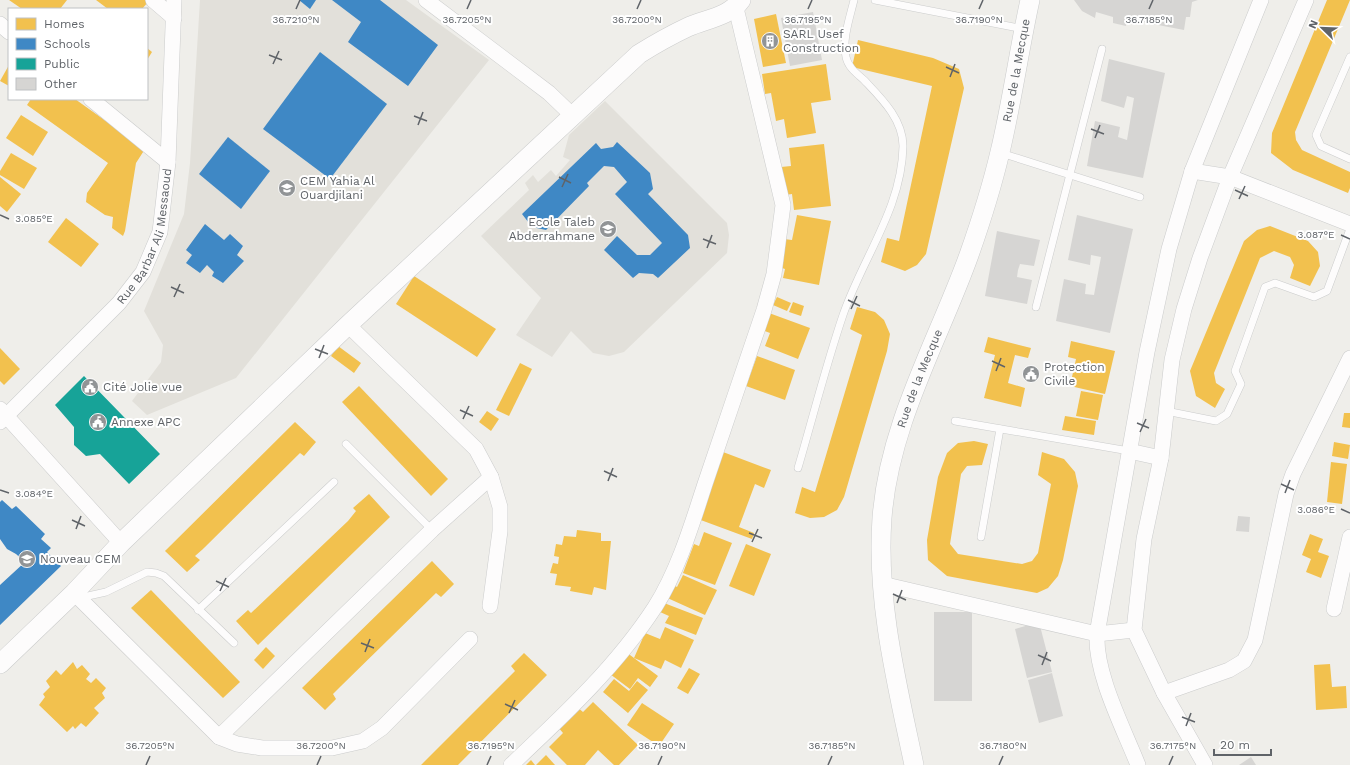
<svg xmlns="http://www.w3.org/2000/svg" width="1350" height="765" viewBox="0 0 1350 765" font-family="'Work Sans',sans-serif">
	<rect width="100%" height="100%" fill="#efeeea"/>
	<g fill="#e2e0da">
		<polygon points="200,0 406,0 489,60 236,378 147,415 132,401 161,362 163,345 144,311 184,214 190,163"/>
		<polygon points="605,101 727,223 729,235 727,253 624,352 609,356 593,353 571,331 552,357 516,335 541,298 481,236 529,190 525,183 533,175 538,182 551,170 556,176 570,160 563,157 569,135"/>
	</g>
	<g fill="#f2c14e">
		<polygon points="9,0 67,0 60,9 22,9"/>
		<polygon points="96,0 145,0 148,2 142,9 108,9"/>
		<polygon points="1327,0 1350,0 1295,132 1296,140 1302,150 1350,172 1350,188 1348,193 1293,170 1271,153 1272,133"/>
		<polygon points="776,14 786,63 763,67 754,19"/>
		<polygon points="858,40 933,58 959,69 964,88 926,254 917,265 905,271 881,262 887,238 899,241 932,86 852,67"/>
		<polygon points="147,48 152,52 147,60"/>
		<polygon points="826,64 831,100 811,103 816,133 787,138 784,119 776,121 771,93 765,94 762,74"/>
		<polygon points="9,65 9,86 0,81"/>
		<polygon points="31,99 75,99 145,149 136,163 125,231 123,236 112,228 113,217 105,215 86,202 87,193 108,163 27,105"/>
		<polygon points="21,115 48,132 33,156 6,138"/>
		<polygon points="824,144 831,206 794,210 792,194 785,195 781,167 791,166 789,148"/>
		<polygon points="11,153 37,168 24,189 0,175 0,171"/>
		<polygon points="0,177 21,194 7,212 0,206"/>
		<polygon points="797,215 831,221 819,285 783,278 785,269 779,267 784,239 792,240"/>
		<polygon points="66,218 99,244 81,267 48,242"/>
		<polygon points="1270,226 1308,241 1318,252 1320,266 1310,286 1290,278 1294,265 1290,257 1274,251 1260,258 1214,373 1216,383 1225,389 1215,408 1196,396 1190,371 1244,241 1257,230"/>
		<polygon points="414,276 496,329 477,357 396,304"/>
		<polygon points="777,297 791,303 787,311 773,305"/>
		<polygon points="793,302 804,306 801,316 789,312"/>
		<polygon points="857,307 875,312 884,320 890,334 887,351 844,497 837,510 824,517 810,518 795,513 802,487 815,492 862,335 850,329"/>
		<polygon points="769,313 810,328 798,359 765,346 770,333 762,330"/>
		<polygon points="988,337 1031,348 1028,358 1015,355 1008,383 1025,388 1021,407 984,398 995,355 984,352"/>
		<polygon points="1071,341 1115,351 1105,394 1070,386 1076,359 1068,357"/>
		<polygon points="338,346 361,363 354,373 331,356"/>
		<polygon points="0,348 20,369 4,385 0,381"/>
		<polygon points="757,356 795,370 785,400 746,386"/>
		<polygon points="520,363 532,369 509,416 496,410"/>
		<polygon points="359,386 448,479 431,496 342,402"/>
		<polygon points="1081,391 1103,395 1098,420 1076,416"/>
		<polygon points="487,411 499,419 491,431 479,422"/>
		<polygon points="1344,413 1350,413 1350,428 1342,427"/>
		<polygon points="1065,416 1096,421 1094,435 1062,430"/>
		<polygon points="295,422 316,442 304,456 300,453 203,549 195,556 200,560 187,572 165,551"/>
		<polygon points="974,441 988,444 982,465 967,466 961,474 950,544 958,554 1022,564 1032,561 1038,553 1051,484 1038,475 1042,452 1064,459 1075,472 1078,486 1063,560 1058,576 1048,588 1037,593 947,576 928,560 927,540 938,477 947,453 958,443"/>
		<polygon points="1334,442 1350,445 1348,459 1332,456"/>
		<polygon points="723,452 771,470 764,488 755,484 739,527 754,533 752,539 698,519"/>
		<polygon points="1331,462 1347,464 1342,504 1327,502"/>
		<polygon points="369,494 390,517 258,645 236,621 248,610 251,613 348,521 356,511 353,508"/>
		<polygon points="577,530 601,533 601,541 611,541 606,590 594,587 592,595 570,591 571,587 555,585 557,574 550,573 553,563 558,564 559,557 554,556 556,544 562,545 564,536 576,537"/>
		<polygon points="704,532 732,543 715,585 683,573 694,544 699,546"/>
		<polygon points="1310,534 1323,539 1318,552 1329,556 1321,578 1306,572 1311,559 1302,555"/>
		<polygon points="746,544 771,554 754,596 729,586"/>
		<polygon points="432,561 454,584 441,597 436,593 341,686 333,694 336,699 325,710 302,688"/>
		<polygon points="683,575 717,590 705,615 663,596 669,583 677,587"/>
		<polygon points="151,590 240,682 223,698 131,608"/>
		<polygon points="664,603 703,618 696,635 665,623 669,616 660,612"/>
		<polygon points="665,627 694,640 681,668 665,660 661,669 634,658 645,633 660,639"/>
		<polygon points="266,647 275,656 263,669 254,660"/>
		<polygon points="626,652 658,676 650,687 638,678 630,689 610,674"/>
		<polygon points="524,653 547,675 458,765 421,765 515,671 511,666"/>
		<polygon points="73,662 77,669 82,665 90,674 86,679 91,683 96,678 106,688 102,693 105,698 94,708 99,713 86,727 81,723 75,729 73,726 67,732 39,705 45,697 43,694 50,687 46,681 56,670 61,675"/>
		<polygon points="1330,664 1332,687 1346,686 1347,708 1316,710 1314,665"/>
		<polygon points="689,668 700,674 688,694 677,688"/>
		<polygon points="614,679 629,691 637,681 648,690 628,713 603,692"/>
		<polygon points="593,702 638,745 619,765 614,765 598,750 585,765 567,765 549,747 563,733 558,727 577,707 583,712"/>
		<polygon points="642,703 674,724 659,746 627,725"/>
		<polygon points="546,755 555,765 536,765"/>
		<polygon points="531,760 535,765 526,765"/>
	</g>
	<g fill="#3f88c5">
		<polygon points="299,0 316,0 310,9"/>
		<polygon points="332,0 380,0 438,45 408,86 348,42 361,22"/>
		<polygon points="320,52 387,104 330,179 263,129"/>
		<polygon points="228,137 270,171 241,209 199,174"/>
		<polygon points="617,142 650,173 653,189 648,194 688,235 690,248 658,278 653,274 639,273 633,278 604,250 617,236 637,255 650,255 662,243 615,194 627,182 614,167 604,166 587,183 589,186 546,230 532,227 522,214 596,143 601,149 613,147"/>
		<polygon points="205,224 224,240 230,234 243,246 237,255 244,261 223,283 212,276 214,272 207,265 200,273 186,263 192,255 186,250"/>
		<polygon points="2,500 12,509 16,506 45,534 41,539 51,548 47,552 61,566 0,625 0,585 25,562 16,554 7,549 0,539 0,502"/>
	</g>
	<polygon fill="#17a398" points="84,376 160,454 129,484 100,454 86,456 74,445 74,427 55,405"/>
	<g fill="#d6d5d3">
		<polygon points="1074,0 1198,0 1192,2 1190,17 1186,17 1184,30 1127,19 1126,26 1113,23 1113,17 1096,12 1095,18 1082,11"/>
		<polygon points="813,12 822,60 790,66 781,18"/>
		<polygon points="1109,59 1165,73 1143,178 1087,166 1095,121 1120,127 1118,137 1127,140 1134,98 1127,96 1124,108 1101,101"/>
		<polygon points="1077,215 1133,229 1110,333 1056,321 1064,279 1086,284 1085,294 1094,295 1101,257 1091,255 1090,265 1068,260"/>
		<polygon points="997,231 1040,240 1034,266 1020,264 1018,270 1017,277 1032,280 1027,304 985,296"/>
		<polygon points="1238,516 1250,517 1249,532 1236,531"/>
		<rect x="934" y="612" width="38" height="89"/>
		<polygon points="1039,622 1052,672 1027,678 1015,629"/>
		<polygon points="1052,673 1063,716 1039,723 1028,680"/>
		<polygon points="1251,757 1256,765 1239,765"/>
	</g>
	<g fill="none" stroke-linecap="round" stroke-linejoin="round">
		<g stroke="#cbcccc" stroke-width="8">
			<g id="service">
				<polyline points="875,0 1024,29"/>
				<polyline points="1350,57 1316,135 1321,146 1350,159"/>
				<polyline points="1001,153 1140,197"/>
				<polyline points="1036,307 1102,49"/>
				<polyline points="1166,411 1216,421 1227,414 1241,384 1235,371 1265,287 1275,283 1314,297 1327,291 1350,229"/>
				<polyline points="955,421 1129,451"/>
				<polyline points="346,444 432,530"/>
				<path d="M798,468C813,417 826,365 843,315C863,257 902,208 903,146C903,119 881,98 864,80C856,73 848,67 846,57C842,39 850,17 854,0"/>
				<polyline points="981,537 1000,429"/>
				<polyline points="79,598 106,592 147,572 156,573 164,576 234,643"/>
				<polyline points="198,610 334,482"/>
			</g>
		</g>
		<g stroke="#cbcccc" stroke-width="16">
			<g id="minor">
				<polyline points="153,0 174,18"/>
				<polyline points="426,0 549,93 573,116"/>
				<polyline points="0,24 9,32"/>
				<polyline points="91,99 168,162"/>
				<polyline points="1192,171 1230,177 1350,224"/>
				<polyline points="348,325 476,449 491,477 500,507 500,531 490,606"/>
				<polyline points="0,409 121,543"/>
				<path id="s1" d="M0,422L119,303L143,272L160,232L168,162L174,0"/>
				<polyline points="1129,451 1161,458"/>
				<polyline points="882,584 1097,634 1134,630"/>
				<polyline points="74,593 219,737 237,744 262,748 332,748 363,741 382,728 470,639"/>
				<polyline points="1334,609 1350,537"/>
				<polyline points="1164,693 1229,670 1244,661 1255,640 1286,494 1293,474 1350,358"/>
				<polyline points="219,737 432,530 491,477"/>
				<path d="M511,765C563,716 616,667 655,607C678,571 692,524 705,484C725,426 744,368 764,310L774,274L783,205L736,8"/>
				<path d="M1138,765C1123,727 1095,674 1097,634L1147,352L1169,249L1192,171L1261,0"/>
				<polyline points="1205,765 1164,693 1134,630 1144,539 1161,458 1172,360 1184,309 1200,258 1230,177 1306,0"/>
			</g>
		</g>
		<g stroke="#cbcccc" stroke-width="20">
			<g id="tertiary">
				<path d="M0,664L74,593L121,543L348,325L639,54C655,44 671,35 688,27C706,19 729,17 741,0"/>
				<path id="s2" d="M914,765C897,684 876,601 882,518C889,424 938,341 969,255C981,221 992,186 1000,152C1012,102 1019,50 1030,0"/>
			</g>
		</g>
		<use href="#service" stroke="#fdfcfc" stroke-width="7"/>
		<use href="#minor" stroke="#fdfcfc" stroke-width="15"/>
		<use href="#tertiary" stroke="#fdfcfc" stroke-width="19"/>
	</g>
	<path fill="none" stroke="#5f6368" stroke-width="1.5" d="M296,9L300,0M467,9L471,0M637,9L641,0M808,9L812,0M979,9L983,0M1149,9L1153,0M269,55L282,60M273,64L279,51M946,67L959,73M950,77L955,64M414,116L427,121M418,125L423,112M1091,129L1104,134M1095,138L1100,125M559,177L571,183M562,187L568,174M1235,190L1248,196M1239,199L1245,186M0,215L9,219M1341,235L1350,239M703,239L716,244M707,248L712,235M171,287L184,293M174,297L180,284M848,300L860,306M851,309L857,296M315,349L328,354M319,358L324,345M992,361L1005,367M996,371L1001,358M460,410L473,416M463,419L469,406M1137,423L1149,428M1140,432L1146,419M604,471L617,477M608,481L613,468M1281,484L1294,490M0,490L9,493M1285,493L1290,480M1341,509L1350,513M72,520L85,526M76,529L81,516M749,533L762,538M752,542L758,529M216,581L229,587M220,591L226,578M893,594L906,600M897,603L902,590M361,643L374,648M365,652L370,639M1038,655L1051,661M1042,665L1047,652M505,704L518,710M509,713L515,700M1182,717L1195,722M1186,726L1191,713M146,765L150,756M317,765L321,756M487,765L491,756M658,765L662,756M828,765L832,756M999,765L1003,756M1169,765L1173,756"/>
	<defs>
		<g id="building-disc" transform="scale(0.9)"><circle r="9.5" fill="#919496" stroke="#fff"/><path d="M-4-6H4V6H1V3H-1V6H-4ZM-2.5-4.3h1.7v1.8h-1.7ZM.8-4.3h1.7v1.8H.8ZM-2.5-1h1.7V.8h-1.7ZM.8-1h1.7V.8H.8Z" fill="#fff"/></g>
		<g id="school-disc" transform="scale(0.9)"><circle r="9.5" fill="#919496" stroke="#fff"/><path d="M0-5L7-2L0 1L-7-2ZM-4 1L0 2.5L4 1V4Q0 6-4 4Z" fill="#fff"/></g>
		<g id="civic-disc" transform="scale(0.9)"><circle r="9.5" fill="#919496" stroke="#fff"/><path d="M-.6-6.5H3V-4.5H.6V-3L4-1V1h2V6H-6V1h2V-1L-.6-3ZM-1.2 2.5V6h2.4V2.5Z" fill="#fff"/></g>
	</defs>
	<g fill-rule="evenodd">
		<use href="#building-disc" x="770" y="41"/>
		<use href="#school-disc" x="287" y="188"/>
		<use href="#school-disc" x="608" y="229"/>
		<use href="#civic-disc" x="1031" y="374"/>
		<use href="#civic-disc" x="90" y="387"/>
		<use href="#civic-disc" x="98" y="422"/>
		<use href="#school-disc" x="27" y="559"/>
	</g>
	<g text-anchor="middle" stroke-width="4" stroke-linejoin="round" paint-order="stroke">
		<g font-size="12" fill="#5f6368" stroke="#fff" text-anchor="start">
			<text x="783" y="38">SARL Usef<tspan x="783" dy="14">Construction</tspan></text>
			<text x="300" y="185">CEM Yahia Al<tspan x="300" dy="14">Ouardjilani</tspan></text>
			<text x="595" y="226" text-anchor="end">Ecole Taleb<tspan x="595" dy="14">Abderrahmane</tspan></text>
			<text x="1044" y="371">Protection<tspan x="1044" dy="14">Civile</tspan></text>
			<text x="103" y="391">Cité Jolie vue</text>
			<text x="111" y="426">Annexe APC</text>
			<text x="40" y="563">Nouveau CEM</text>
		</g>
		<g font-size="12" fill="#5f6368" stroke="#fff">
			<text dy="4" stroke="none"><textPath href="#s2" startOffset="719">Rue de la Mecque</textPath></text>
			<text dy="4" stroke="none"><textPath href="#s1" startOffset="242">Rue Barbar Ali Messaoud</textPath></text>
			<text dy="4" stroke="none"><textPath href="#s2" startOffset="395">Rue de la Mecque</textPath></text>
		</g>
	</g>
	<g font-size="10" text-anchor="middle" fill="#5f6368" stroke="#fff" stroke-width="4" stroke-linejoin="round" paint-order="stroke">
		<text x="467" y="23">36.7205°N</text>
		<text x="637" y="23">36.7200°N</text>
		<text x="808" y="23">36.7195°N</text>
		<text x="979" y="23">36.7190°N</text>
		<text x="1149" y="23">36.7185°N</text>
		<text x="296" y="23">36.7210°N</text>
		<text x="34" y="222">3.085°E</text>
		<text x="1316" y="238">3.087°E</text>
		<text x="34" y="497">3.084°E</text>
		<text x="1316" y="513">3.086°E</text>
		<text x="150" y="749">36.7205°N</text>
		<text x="321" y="749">36.7200°N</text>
		<text x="491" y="749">36.7195°N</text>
		<text x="662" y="749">36.7190°N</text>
		<text x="832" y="749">36.7185°N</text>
		<text x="1003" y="749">36.7180°N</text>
		<text x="1173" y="749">36.7175°N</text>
	</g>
	<rect x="8" y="8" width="140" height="92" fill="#ffffff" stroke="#bfc1c3"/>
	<rect x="16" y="18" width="20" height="12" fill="#f2c14e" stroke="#bfc1c3"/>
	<text x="44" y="28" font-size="12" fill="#5f6368">Homes</text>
	<rect x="16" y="38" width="20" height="12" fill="#3f88c5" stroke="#bfc1c3"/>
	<text x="44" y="48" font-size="12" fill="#5f6368">Schools</text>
	<rect x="16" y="58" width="20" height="12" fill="#17a398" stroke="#bfc1c3"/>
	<text x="44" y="68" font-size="12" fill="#5f6368">Public</text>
	<rect x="16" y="78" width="20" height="12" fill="#d6d5d3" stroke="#bfc1c3"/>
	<text x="44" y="88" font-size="12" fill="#5f6368">Other</text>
	<g transform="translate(1322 28) rotate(293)" stroke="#ffffff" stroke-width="3" paint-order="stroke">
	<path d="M0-3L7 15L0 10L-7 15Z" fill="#5f6368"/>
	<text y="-6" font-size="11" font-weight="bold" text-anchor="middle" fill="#5f6368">N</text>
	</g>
	<path d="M1214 749v6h57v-6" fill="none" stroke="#5f6368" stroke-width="2"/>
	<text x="1220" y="749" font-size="12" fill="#5f6368" stroke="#ffffff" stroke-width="3" paint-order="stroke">20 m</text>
</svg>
